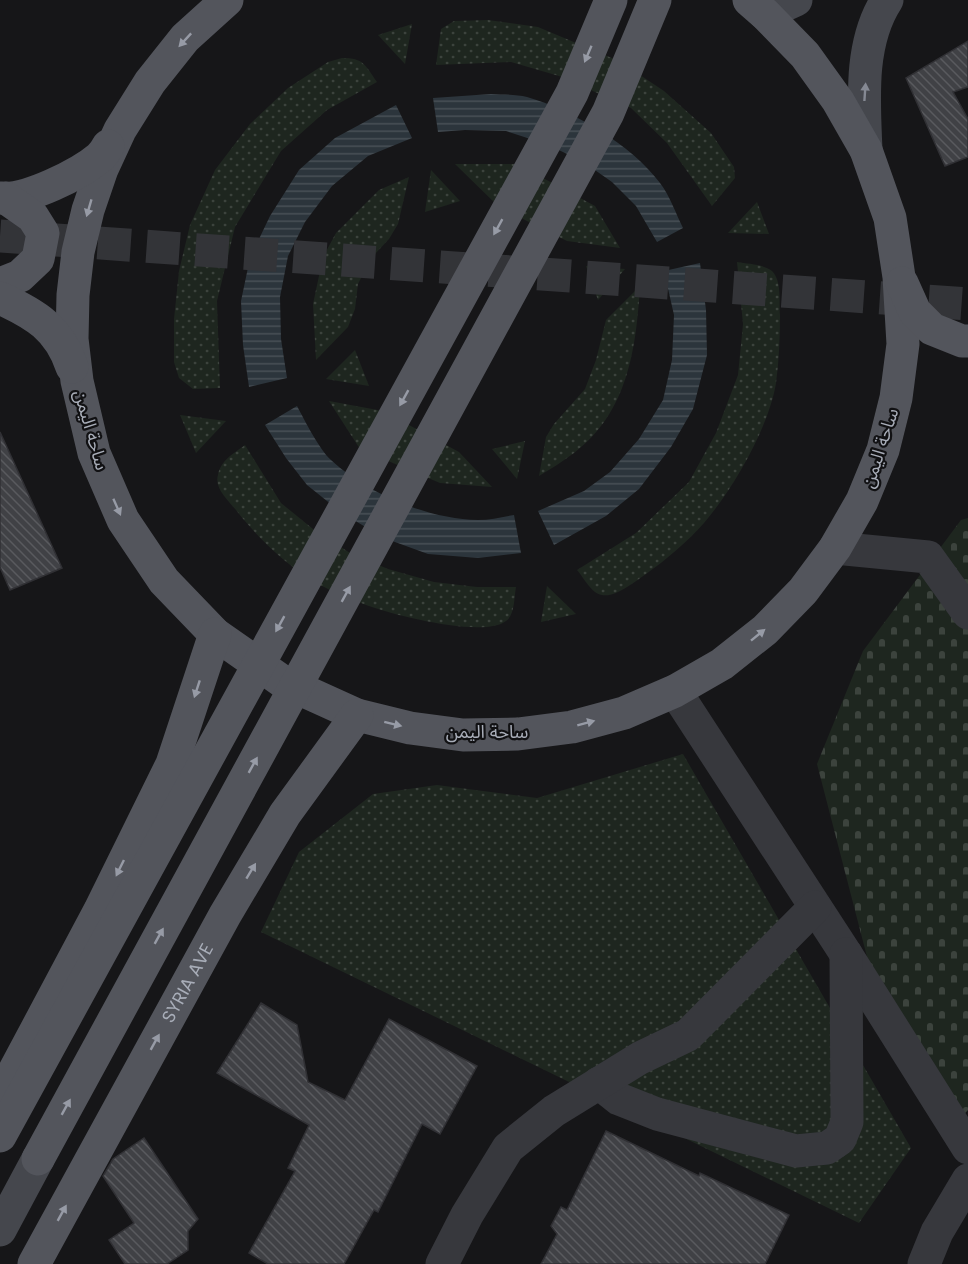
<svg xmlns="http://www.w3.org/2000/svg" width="968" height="1264" viewBox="0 0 968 1264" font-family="Poppins,'Noto Sans Arabic',sans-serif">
	<defs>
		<pattern id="green-dots" width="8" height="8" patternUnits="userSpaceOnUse" patternTransform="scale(1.5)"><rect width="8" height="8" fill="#1e261f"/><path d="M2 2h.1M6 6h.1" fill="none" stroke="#3c433d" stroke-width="1.8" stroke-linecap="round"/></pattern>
		<pattern id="cemetery-stones" width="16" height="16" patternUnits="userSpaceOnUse" patternTransform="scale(1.5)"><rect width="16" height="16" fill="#1e261f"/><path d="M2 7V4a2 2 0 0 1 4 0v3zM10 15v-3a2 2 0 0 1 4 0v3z" fill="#3c433d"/></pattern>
		<pattern id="water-rules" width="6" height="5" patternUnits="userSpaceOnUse" patternTransform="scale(1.5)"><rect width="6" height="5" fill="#2c353c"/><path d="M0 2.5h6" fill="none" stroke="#485056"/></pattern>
		<pattern id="building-back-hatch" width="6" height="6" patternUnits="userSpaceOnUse" patternTransform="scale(1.5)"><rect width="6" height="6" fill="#404145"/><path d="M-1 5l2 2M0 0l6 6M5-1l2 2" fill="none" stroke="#595a5e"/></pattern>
	</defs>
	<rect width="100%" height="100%" fill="#161618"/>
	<g fill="url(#green-dots)">
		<polygon points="488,20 538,27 619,61 664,91 711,133 734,167 735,178 712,206 667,143 631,108 559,76 511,62 436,65 441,29 454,21"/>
		<polygon points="412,24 405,64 378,35"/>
		<path d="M342,58C364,58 365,65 377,82L327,110L281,151L235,227L217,301L220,388L193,389L179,378L174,362V319L179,271L190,225L215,170L250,124L288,88L328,62Z"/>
		<polygon points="455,164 517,164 595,206 620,248 567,241 499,207"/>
		<polygon points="431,170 460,201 425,212"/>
		<polygon points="409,177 398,224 389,239 374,255 366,268 358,284 355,309 348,327 316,360 313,304 323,257 336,233 379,190"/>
		<polygon points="757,202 769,234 728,233"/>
		<path d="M737,262C748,264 763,264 772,271C782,281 779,302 780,315C780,337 779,361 776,383C769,427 733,489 704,523C687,542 667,559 646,574C636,581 615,598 602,595C591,593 584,578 577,570L636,533L689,482L716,433L738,375L743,324Z"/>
		<polygon points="586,266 625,269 598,300"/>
		<path d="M640,286C636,349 628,412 574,453C563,461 551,469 539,476L546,437L554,424L585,389L596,360L606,320Z"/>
		<polygon points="355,350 369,386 326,379"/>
		<polygon points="329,401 383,411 459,452 492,487 440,483 360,449"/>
		<polygon points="180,415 226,421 196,453"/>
		<polygon points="525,441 517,479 492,449"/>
		<path d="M245,445L281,503L313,529L350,553L388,569L434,582L477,587H516C514,597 515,615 506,621C484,638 398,616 372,607C349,599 317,586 298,571C275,554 253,532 236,510C228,500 214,488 218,475C221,460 233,454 245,445Z"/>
		<polygon points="547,586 576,614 541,622"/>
		<polygon points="683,754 911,1148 859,1223 261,932 299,852 373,794 437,785 537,798"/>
	</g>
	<polygon fill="url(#cemetery-stones)" points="968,518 968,1110 950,1129 872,976 817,764 863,651 961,520"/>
	<g fill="url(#water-rules)">
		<path d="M491,94C502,95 516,94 527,97C572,110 632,145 660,183C670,196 676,214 683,228L657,242L636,206L612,182L582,161L546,144L506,131L465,130L438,132L433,98Z"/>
		<polygon points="396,105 412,138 368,156 332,186 305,222 288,256 280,297 281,339 287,378 249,387 243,345 241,301 250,258 270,216 299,170 335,138"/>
		<polygon points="700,263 706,310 707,355 693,409 671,447 639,489 606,516 554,545 538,511 584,491 610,472 639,439 663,400 672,360 674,315 664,271"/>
		<path d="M297,406C305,421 319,449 331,460C368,494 428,519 478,520C490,520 502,517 514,515L521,553L478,558L428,554L384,538L342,513L307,485L286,458L265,425Z"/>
	</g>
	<g fill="url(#building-back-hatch)" stroke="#303034" stroke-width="1.5">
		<polygon points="968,41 968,87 953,92 968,119 968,157 945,166 906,78"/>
		<polygon points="0,432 62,568 10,590 0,567"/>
		<polygon points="261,1003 297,1025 308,1082 345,1100 389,1019 477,1066 440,1134 422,1124 378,1212 374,1210 344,1264 268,1264 249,1253 295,1171 288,1168 309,1125 217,1073"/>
		<polygon points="606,1131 699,1176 700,1173 789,1215 765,1264 541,1264 557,1234 551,1226 561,1207 567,1210"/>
		<polygon points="144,1138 198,1219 188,1231 188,1250 167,1264 125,1264 109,1240 134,1223 103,1176 113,1159"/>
	</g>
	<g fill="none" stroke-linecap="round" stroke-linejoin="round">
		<polyline stroke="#333438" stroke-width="33" stroke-dasharray="33 16" stroke-linecap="butt" points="0,236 968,304"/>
		<g stroke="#37383d" stroke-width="33">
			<polyline points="835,548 928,557 968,613"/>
			<polyline points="675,691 846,954 968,1148"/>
			<polyline points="599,1083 619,1099 657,1114 796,1151 827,1148 840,1139 847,1122 846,954"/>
			<polyline points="442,1264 467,1215 508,1148 554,1111 640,1058 688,1035 815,907"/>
			<polyline points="924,1264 937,1232 968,1180"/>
		</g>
		<g stroke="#45474d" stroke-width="33">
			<polyline points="765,14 796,0"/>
			<path d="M866,150C864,101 859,43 887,0"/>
			<polyline points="0,1230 38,1159"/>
		</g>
		<g stroke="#53555c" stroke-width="33">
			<polyline points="227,0 185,38 150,82 120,130 102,169 88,210 78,252 73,295 72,339 77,381 94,453 123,520 164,581 215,634 282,681 357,715 410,728 463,735 518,734 572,727 624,713 675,691 722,664 765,630 803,591 835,548 862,501 883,450 896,398 903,344 899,277 890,218 866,150 838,101 805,55 765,14 749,0"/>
			<path d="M0,198C26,201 80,174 100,157C103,154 106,150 108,146"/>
			<polyline points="902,283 915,312 932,329 962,341 968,341"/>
			<polyline points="0,284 20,276 38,259 43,233 33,217 6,198"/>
			<path d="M0,298C35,314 59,328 72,367"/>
			<polyline points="0,1098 100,910 172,764 215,634"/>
			<path id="s1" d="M34,1264L225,915L285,814L357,715"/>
		</g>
		<g stroke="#53555c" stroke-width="33">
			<polyline points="0,1136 572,93 611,0"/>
			<polyline points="38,1159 608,113 655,0"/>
		</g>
	</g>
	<defs><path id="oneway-solid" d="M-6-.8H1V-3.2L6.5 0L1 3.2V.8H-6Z" transform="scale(1.5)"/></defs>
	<g fill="#979ba6">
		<use href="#oneway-solid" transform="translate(185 40) rotate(133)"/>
		<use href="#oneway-solid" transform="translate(588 54) rotate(113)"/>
		<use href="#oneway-solid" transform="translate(89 208) rotate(106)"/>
		<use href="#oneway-solid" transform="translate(498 227) rotate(119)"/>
		<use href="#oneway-solid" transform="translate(404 398) rotate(119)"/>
		<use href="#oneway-solid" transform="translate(117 507) rotate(66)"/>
		<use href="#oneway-solid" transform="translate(346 594) rotate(-61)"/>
		<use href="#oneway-solid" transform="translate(280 624) rotate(119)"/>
		<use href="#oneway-solid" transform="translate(758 635) rotate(-39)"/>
		<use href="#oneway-solid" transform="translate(197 689) rotate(108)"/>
		<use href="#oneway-solid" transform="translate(586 723) rotate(-15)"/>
		<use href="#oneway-solid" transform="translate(393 724) rotate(14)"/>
		<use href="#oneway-solid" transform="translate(253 765) rotate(-61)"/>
		<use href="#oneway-solid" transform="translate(120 868) rotate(116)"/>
		<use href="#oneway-solid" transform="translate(251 871) rotate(-59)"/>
		<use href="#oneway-solid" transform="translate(159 936) rotate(-61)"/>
		<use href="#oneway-solid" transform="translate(155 1042) rotate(-61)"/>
		<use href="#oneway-solid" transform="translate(66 1107) rotate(-61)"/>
		<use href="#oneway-solid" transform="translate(62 1213) rotate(-61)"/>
	</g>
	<use fill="#858993" href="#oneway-solid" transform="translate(865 92) rotate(-86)"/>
	<g text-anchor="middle" stroke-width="4.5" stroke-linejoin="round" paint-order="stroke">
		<g font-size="18" fill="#a8adb8" stroke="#111113">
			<text transform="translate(91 430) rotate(74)" y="6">ساحة اليمن</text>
			<text transform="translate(880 448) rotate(-72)" y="6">ساحة اليمن</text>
			<text x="487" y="738">ساحة اليمن</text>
			<text dy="6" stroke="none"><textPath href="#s1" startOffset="320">SYRIA AVE</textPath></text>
		</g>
	</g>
</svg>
